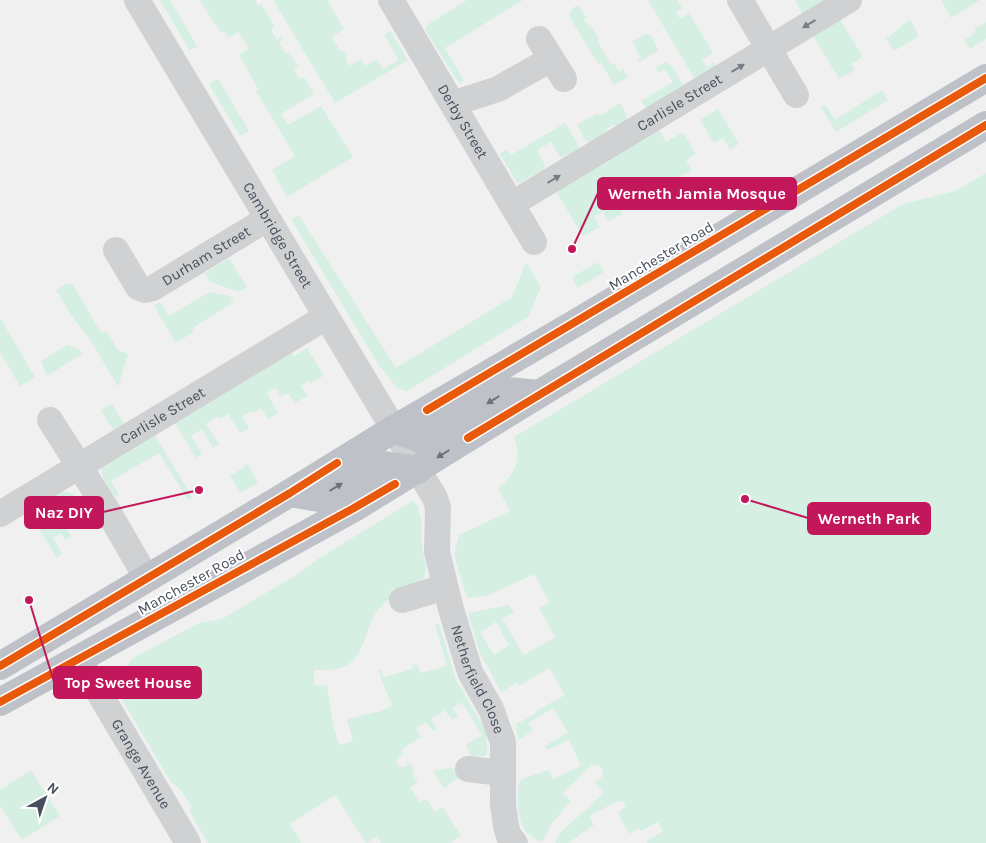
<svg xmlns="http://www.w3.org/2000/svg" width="986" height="843" viewBox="0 0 986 843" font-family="Karla,sans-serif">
	<rect width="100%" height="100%" fill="#f1f0f0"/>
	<g fill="#d5efe3" fill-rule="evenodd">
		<polygon points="160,0 170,0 197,46 190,51"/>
		<polygon points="199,0 255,0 258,5 261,4 275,27 271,30 277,40 281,37 282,40 279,42 286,54 289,52 298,66 294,69 300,79 304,77 314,94 281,114 288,125 321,106 353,157 287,197 272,170 295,156 256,91 258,89 239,55 249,48 238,32 228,38 224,31 221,33"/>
		<polygon points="273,0 327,0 344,29 332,37 341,52 344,50 347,56 345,58 349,66 361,59 365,66 376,59 383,69 399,60 384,35 390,31 408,60 335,103"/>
		<polygon points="467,0 523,0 445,48 464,81 459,83 425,30 427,25"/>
		<polygon points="648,0 677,0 682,8 676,12 680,19 689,13 713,53 702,60 707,67 714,63 718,69 696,81"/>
		<polygon points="795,0 832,0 804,17"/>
		<polygon points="941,0 980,0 951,18"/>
		<polygon points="578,5 586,17 584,19 590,28 592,27 599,39 597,40 611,65 614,63 619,72 623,69 628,77 614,85 601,63 598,64 569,16 573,8"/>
		<polygon points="839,18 863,57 851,64 855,70 839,79 812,34"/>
		<polygon points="910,19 919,36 894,51 886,39"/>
		<polygon points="986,22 986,39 970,49 964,40 976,32 974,29"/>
		<polygon points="644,34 650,34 658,49 656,52 638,63 637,61 641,58 632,42"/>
		<polygon points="666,62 671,65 683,85 647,108 641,101 673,82 665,69 659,73 655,67"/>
		<polygon points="218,79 249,131 240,136 209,84"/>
		<polygon points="882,90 888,100 836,132 821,107 825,105 835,120"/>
		<polygon points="620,103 627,116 626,120 616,126 614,124 607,129 606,132 589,142 586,141 577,125 598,113 600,116"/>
		<polygon points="718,109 739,144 730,149 723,138 714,143 700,120"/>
		<polygon points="565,123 579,146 578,149 563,157 560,157 551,142 537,150 545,165 545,168 520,183 517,182 500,154 507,149 511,155"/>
		<polygon points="658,128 666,142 683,132 696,154 686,160 692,170 634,203 634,205 628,209 620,195 614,199 622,214 609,221 603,212 594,217 600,227 583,236 555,190"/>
		<path d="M986,173V843H647V841L663,831L658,822L641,831L639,828L629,834L618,813L626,806L623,801H618L590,816L594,825L568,843H555L561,832L604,793L595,783L601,778L603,771L598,765H592L563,793L571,801L552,823L542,842C515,832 517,807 519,782L524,778L549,770L553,779L581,766L569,740L547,750L545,746L568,732L553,708L528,723L533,731L518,740L516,724L537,713L536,711L565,695L549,668L519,686L517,683L501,692L480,653L468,613L509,605L514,612L502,619L524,655L555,637L539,608L549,602L534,574L489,595L467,598L454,555L459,535L510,511L498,488C516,475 522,458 514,437L903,204L955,191ZM496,622L509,645L494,655L480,632Z"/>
		<polygon points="299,215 396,368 512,297 526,262 541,287 528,317 407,391 397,388 380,367 291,219"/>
		<polygon points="229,258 247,287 239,292 211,282 205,273"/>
		<polygon points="598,262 604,272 578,288 572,277"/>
		<polygon points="66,284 73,285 100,331 108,333 118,350 128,354 118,387 91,341 74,319 56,290"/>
		<polygon points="209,292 230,296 234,302 194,327 192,333 176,343 154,306 160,302 169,316"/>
		<polygon points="0,318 35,377 20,386 0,352"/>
		<polygon points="67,345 80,350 82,354 47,376 41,361"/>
		<polygon points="307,348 323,374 323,376 310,384 308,381 301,386 307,396 295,403 288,393 281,397 275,388 267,393 278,413 268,419 261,408 254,413 252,411 242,416 249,428 240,433 228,414 220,419 218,416 206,424 219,444 213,448 202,429 191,436 202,454 196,458 173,420 289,350 294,356"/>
		<polygon points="112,404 126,427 115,433 101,410"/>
		<path d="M153,432L192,497L188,500L159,453L111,481L119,495L115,497C109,487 100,478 102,467Z"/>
		<polygon points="248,464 258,483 241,493 230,476"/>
		<path d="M57,490C78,492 81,499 91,516L78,524L74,518L64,524L71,536L65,540L61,533L53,538L62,554L57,558L26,508Z"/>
		<path d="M412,501L417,505L422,524L421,540L426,567L425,576L422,580L391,590L393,597C385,602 378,608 374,616C365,633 362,661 342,668C333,671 323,670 314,670V685L327,686L333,725L339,745L353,741L347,719L381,711L392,705L378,670H381L384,677L413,669L412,665L417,664L421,673L447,666L435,625L439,624L456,680L487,733V752L485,756H471L466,745L482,735L462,702L453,708L458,717L452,720L445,710L431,719L437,729L433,731L426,722L416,728L421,737L401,750L404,754L397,758L396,762L399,766L404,767L410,763L415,772L412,774L418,782L410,788L420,802L426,799L435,812L442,807L461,835L450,843H381L377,837L366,843L335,795L290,824L301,842L300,843H208L190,812L191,805L178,787L171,782L115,688L131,659L199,623L222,619L298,574L318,559Z"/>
		<polygon points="447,768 459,769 459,777 444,788 433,771"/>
		<polygon points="31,770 60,816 22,840 0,806 0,790"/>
	</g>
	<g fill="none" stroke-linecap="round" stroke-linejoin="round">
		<g stroke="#cfd1d3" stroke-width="26">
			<path id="s1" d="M137,0L435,498L438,507L437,552L451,609L470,672L491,709L503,742V805L506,826L509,836L515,843"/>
			<path id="s2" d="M391,0L534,242"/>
			<polyline points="740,0 796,95"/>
			<polyline points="539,39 564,79"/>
			<polyline points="454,106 464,100 498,89 551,59"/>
			<path id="s3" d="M512,204L849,0"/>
			<path id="s4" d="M116,250L138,287L145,290L153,288L267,219"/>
			<polyline points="50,420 109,513 146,577"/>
			<path id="s5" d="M0,514L326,317"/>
			<polyline points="402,600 445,587"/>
			<path id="s6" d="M79,659L188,843"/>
			<polyline points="468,769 502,773"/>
		</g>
		<g stroke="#bec1c8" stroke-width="28">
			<polyline points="394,429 418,438 449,427 507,391 539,394"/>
			<polyline points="290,493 319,498 378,464 418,470"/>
			<polyline points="0,666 290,493 394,429 574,324 986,78"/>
			<polyline points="0,702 354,508 539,394 986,125"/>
		</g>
		<g stroke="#fff" stroke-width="11">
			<g id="cycleway">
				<polyline points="427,410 986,78"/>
				<polyline points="468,438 986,125"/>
				<polyline points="0,666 290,493 337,463"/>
				<polyline points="0,702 354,508 395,484"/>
			</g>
		</g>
		<use href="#cycleway" stroke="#e8590c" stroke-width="8"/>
	</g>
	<defs><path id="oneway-solid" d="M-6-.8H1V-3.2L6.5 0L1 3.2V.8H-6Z" transform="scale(1.25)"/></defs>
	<g fill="#777c86">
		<use href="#oneway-solid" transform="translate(809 24) rotate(149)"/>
		<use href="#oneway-solid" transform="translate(738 68) rotate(-31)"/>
		<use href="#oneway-solid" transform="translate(554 179) rotate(-31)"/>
	</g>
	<g fill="#6b717d">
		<use href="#oneway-solid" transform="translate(493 400) rotate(148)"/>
		<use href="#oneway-solid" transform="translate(443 454) rotate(148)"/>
		<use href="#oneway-solid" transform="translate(336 487) rotate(-31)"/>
	</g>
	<g text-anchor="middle" stroke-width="4" stroke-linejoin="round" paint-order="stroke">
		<g font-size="15" fill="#474f5d" stroke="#fff">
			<text dy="5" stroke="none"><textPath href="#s3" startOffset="196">Carlisle Street</textPath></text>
			<text dy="5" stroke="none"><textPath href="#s2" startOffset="141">Derby Street</textPath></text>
			<text dy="5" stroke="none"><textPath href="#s1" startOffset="274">Cambridge Street</textPath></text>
			<text dy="5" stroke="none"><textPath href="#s4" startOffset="121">Durham Street</textPath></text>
			<text transform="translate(661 256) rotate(-31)" y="5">Manchester Road</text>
			<text dy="5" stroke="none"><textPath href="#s5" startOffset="190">Carlisle Street</textPath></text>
			<text transform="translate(191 582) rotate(-29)" y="5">Manchester Road</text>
			<text dy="5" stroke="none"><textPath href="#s1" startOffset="769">Netherfield Close</textPath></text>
			<text dy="5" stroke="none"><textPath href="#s6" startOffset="122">Grange Avenue</textPath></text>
		</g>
	</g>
	<path fill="none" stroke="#c2185b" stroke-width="2" d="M572 249L598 193M199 490L103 512M745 499L808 518M29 600L54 682"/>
	<g fill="#c2185b" stroke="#fff" stroke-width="2">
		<circle cx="572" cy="249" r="5"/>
		<circle cx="199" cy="490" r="5"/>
		<circle cx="745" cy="499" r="5"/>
		<circle cx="29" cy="600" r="5"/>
	</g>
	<g fill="#c2185b" stroke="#c2185b" stroke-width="2">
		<rect x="598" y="178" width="198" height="31" rx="5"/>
		<rect x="25" y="497" width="78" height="31" rx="5"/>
		<rect x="808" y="503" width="122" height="31" rx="5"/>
		<rect x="54" y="667" width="147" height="31" rx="5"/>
	</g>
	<g font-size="16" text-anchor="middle" font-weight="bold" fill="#fff">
		<text x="697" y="199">Werneth Jamia Mosque</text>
		<text x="64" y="518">Naz DIY</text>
		<text x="869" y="524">Werneth Park</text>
		<text x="128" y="688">Top Sweet House</text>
	</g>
	<g transform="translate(45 798) rotate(40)" stroke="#ffffff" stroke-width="4" paint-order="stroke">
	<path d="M0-4L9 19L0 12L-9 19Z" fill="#474f5d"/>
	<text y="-8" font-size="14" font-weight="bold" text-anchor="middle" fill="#474f5d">N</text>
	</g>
</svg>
